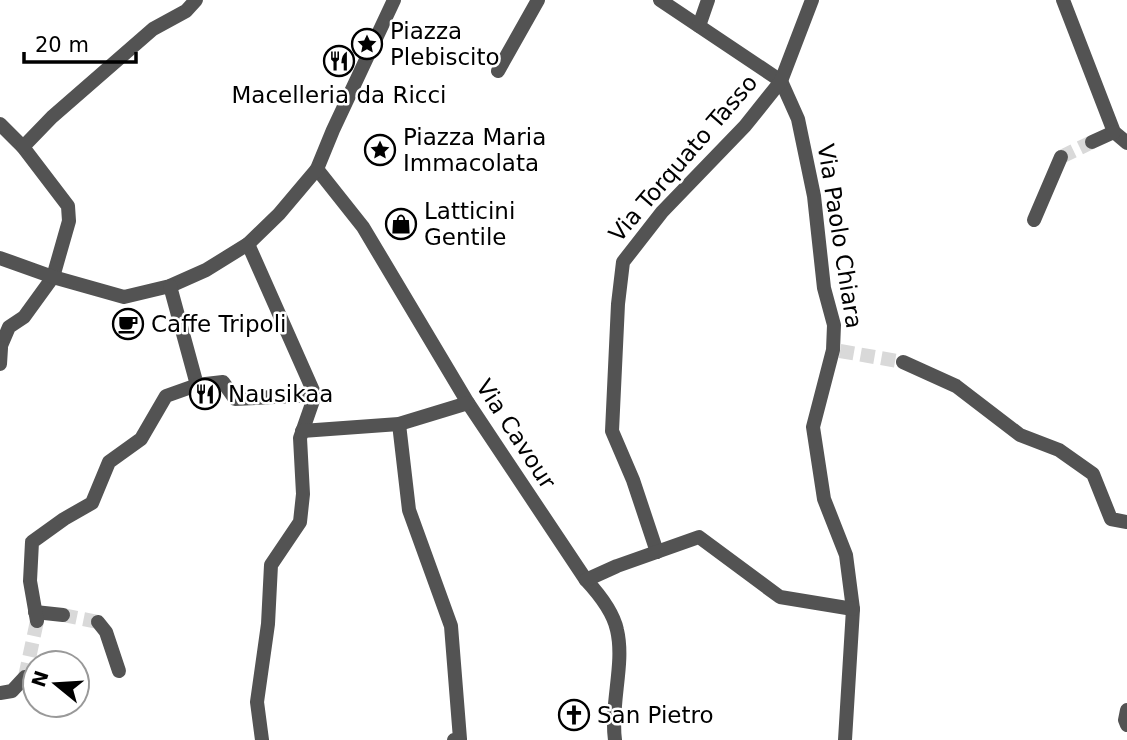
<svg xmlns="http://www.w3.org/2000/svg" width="1127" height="740" viewBox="0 0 1127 740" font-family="'DejaVu Sans',sans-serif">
	<rect width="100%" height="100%" fill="#fff"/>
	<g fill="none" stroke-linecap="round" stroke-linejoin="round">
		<g stroke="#d9d9d9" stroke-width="14" stroke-dasharray="14 7" stroke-linecap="butt">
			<polyline points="1061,157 1092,142"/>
			<polyline points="840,351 903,362"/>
			<polyline points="63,615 98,622"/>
			<polyline points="25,677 37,621"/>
		</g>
		<g stroke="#535353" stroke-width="14">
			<polyline points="660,0 781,81 798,119 814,196 824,288 834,325 833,350 813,427 824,499 846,555 853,609 845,740"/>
			<polyline points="1063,0 1114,132 1127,143"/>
			<polyline points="699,26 708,0"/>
			<polyline points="498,71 538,0"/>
			<polyline points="0,124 23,147 68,206 69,221 53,277 24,317 9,327 0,348"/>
			<polyline points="1092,142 1114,132"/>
			<polyline points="23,147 52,117 153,29 186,11 196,0"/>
			<path d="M317,169L363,227L468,403L586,580C599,594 613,611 617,630C625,664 610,704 615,740"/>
			<polyline points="1034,220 1061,157"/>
			<polyline points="248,244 315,395 300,438 303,494 300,522 271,565 268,624 257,702 262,740"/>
			<polyline points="0,258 53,277 124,297 170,286 206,270 248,244 279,214 317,169 333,130 394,0"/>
			<polyline points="170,286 197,385 223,382 235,399 315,395"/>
			<polyline points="903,362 956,386 1020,435 1059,450 1093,474 1111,519 1127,522"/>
			<polyline points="0,364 1,348"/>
			<polyline points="399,424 409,510 451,626 460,739 454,740"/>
			<polyline points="302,431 399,424 468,403"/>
			<polyline points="657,552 633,480 612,431 618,304 623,262 662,212 745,126 781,81 812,0"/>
			<polyline points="586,580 617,566 699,537 780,597 853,609"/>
			<polyline points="35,612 63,615"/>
			<polyline points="37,621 30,581 32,542 64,519 92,503 109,462 141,439 166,396 197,385"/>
			<polyline points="98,622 106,632 119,671"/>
			<polyline points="0,693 12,691 25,677"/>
			<polyline points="1127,710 1125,720 1127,725"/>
		</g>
	</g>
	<defs>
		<g id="sight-ring" transform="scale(1.575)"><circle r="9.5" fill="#fff" stroke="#000" stroke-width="1.5"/><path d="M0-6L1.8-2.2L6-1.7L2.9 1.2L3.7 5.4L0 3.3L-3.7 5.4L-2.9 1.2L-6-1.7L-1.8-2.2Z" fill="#000"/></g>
		<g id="restaurant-ring" transform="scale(1.575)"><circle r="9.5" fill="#fff" stroke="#000" stroke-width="1.5"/><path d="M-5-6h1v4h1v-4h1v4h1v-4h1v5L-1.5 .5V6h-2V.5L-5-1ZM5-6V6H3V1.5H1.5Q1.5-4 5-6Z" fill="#000"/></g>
		<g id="shop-ring" transform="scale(1.575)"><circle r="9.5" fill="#fff" stroke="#000" stroke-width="1.5"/><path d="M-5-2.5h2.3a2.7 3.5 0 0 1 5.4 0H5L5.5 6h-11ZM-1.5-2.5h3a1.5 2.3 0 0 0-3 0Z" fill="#000"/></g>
		<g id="cafe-ring" transform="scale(1.575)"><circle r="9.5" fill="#fff" stroke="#000" stroke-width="1.5"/><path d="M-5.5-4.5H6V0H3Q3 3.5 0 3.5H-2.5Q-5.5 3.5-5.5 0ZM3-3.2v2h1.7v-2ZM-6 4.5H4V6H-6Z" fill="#000"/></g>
		<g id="church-ring" transform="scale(1.575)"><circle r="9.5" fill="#fff" stroke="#000" stroke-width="1.5"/><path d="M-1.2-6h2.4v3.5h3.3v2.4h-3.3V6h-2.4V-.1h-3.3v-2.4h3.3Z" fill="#000"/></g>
	</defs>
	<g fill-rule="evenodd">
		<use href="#sight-ring" x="367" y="44"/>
		<use href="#restaurant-ring" x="339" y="61"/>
		<use href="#sight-ring" x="380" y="150"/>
		<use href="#shop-ring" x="401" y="224"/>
		<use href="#cafe-ring" x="128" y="324"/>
		<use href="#restaurant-ring" x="205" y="394"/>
		<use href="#church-ring" x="574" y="715"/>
	</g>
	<g text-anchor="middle" stroke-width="5" stroke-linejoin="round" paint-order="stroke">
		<g font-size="23" fill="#000" stroke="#fff" text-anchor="start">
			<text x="390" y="39">Piazza<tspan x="390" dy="26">Plebiscito</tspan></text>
			<text x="339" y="103" text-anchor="middle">Macelleria da Ricci</text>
			<text x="403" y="145">Piazza Maria<tspan x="403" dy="26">Immacolata</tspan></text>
			<text x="424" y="219">Latticini<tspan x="424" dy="26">Gentile</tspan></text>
			<text x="151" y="332">Caffe Tripoli</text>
			<text x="228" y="402">Nausikaa</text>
			<text x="597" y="723">San Pietro</text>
		</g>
		<g font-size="23" fill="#000" stroke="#fff">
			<text transform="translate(683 158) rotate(-49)" y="8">Via Torquato Tasso</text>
			<text transform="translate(840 236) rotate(81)" y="8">Via Paolo Chiara</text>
			<text transform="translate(516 434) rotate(57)" y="8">Via Cavour</text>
		</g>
	</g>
	<g transform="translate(56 684) rotate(288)"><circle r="33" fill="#ffffff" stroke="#999999" stroke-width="2"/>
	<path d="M0-5L12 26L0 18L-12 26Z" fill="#000000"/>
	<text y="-10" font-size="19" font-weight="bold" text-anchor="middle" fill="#000000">N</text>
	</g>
	<path d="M24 52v10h112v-10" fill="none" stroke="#000000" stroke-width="3.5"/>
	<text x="35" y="52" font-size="21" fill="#000000" stroke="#ffffff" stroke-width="5" paint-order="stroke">20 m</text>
</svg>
